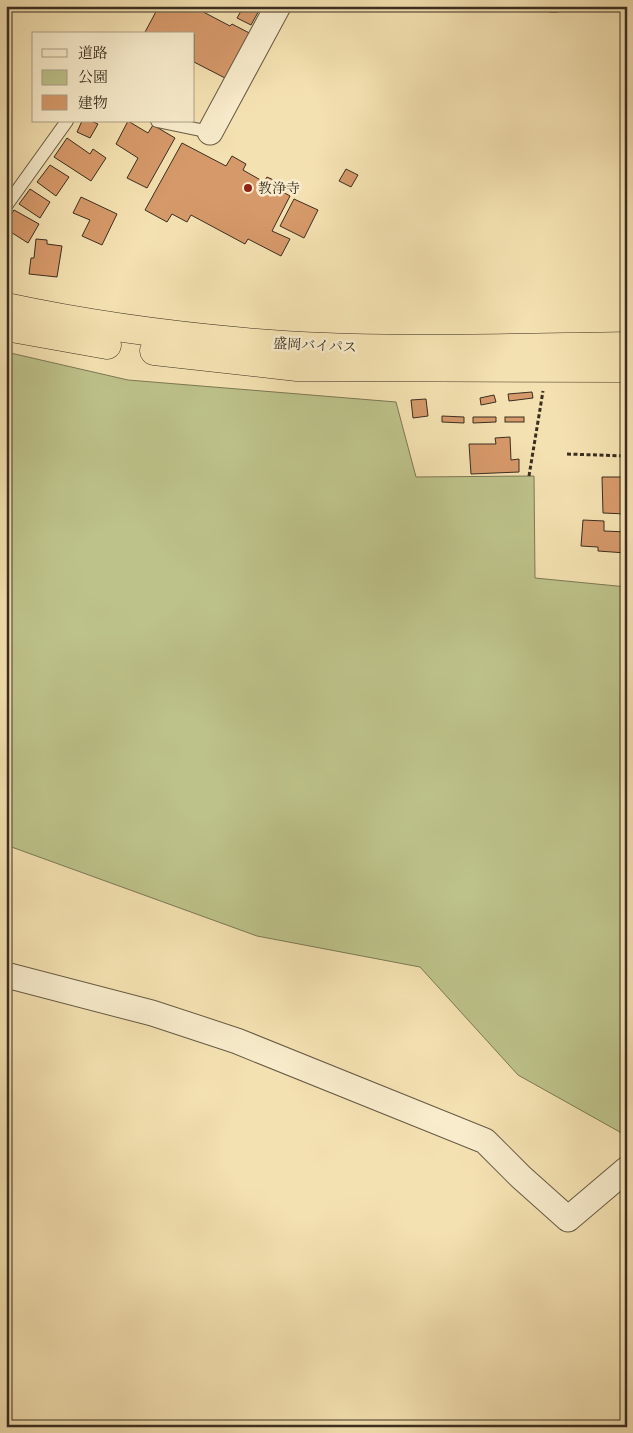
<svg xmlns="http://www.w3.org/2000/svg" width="633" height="1433" viewBox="0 0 633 1433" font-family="Alegreya,'Noto Serif JP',serif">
	<rect width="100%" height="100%" fill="#f4e1b1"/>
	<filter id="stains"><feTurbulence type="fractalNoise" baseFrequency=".004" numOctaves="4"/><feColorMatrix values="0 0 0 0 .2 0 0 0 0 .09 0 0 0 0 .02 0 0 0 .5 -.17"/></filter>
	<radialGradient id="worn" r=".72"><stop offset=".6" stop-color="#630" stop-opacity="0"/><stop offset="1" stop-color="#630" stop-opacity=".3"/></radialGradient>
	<polygon fill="#bdc28a" stroke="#7c7855" points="6,352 128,380 396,402 416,477 534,476 535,578 627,587 627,1136 518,1075 420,967 257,936 6,845 6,468 8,466 6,460"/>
	<g fill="#d6996a" stroke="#3a2e20">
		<polygon points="159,6 192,6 230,26 232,24 255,36 225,78 194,62 194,34 144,34"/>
		<polygon points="244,6 261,7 251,25 237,18"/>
		<polygon points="82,121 91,121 98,124 90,138 77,132"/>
		<polygon points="128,121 148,133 153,125 175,138 147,188 127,178 138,158 116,144"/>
		<polygon points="67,138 90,154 93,149 106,158 91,181 54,157"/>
		<polygon points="182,143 226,166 232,156 246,164 243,170 264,182 267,177 278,182 276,188 290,196 272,231 290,239 281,256 248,239 245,244 191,215 187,222 172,214 167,222 145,210"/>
		<polygon points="50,165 69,177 56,196 37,182"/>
		<polygon points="346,169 358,175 351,187 339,181"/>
		<polygon points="30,189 50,202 40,218 19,204"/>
		<polygon points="81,197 117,214 102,245 82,236 90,220 73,213"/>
		<polygon points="294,199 318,210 304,238 280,226"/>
		<polygon points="14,210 39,224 28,243 6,229 6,223"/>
		<polygon points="36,239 47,240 47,244 62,246 57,277 29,274 31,258 34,258"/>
		<polygon points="532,392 533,398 509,401 508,394"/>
		<polygon points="494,395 496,402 481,405 480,398"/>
		<polygon points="426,399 428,416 413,418 411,400"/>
		<polygon points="442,416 464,417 464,423 442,422"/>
		<polygon points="473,417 496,417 496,422 473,423"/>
		<rect x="505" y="417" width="19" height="5"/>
		<polygon points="510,437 511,460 519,459 519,472 471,474 469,444 496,444 495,438"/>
		<polygon points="602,477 627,477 627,514 603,513"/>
		<polygon points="583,520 604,521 604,531 627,532 626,553 598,551 598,547 581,546"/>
	</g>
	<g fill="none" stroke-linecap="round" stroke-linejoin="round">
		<g stroke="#685b44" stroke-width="14">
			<g id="service">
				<polyline points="552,6 556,6"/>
				<polyline points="157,121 210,132"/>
				<polyline points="6,206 67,121"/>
			</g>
		</g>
		<g stroke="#685b44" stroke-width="27">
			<g id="minor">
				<polyline points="210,132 278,6"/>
				<polyline points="6,975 152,1013 237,1041 485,1141 521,1177 568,1219 627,1169"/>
			</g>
		</g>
		<g stroke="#3a2e20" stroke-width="29">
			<g id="trunk">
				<path d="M6,307C85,324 165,335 245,342C372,353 500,348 627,346"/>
				<polyline points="6,327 107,345"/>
				<polyline points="154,351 297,367 627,368"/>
			</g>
		</g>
		<g stroke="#3a2e20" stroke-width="3" stroke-dasharray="4 2.5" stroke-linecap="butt">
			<polyline points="567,454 627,456"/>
			<polyline points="529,476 543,391"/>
		</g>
		<use href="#service" stroke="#f8eccc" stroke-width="12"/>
		<use href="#minor" stroke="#f8eccc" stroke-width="25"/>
		<use href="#trunk" stroke="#f4e1b1" stroke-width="28"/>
	</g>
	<circle fill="#8f2418" stroke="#f8eccc" stroke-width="2" cx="248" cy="188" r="5"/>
	<g text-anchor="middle" stroke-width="5" stroke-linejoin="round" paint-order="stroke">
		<g font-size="14" fill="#3a2e20" stroke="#f8eccc" text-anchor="start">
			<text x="258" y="193">教浄寺</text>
		</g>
		<g font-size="14" fill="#3a2e20" stroke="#f8eccc">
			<text transform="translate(315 345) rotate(3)" y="5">盛岡バイパス</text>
		</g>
	</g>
	<rect width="633" height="1433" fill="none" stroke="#f4e1b1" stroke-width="25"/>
	<rect x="8" y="8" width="618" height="1418" fill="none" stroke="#3a2e20" stroke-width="2.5"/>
	<rect x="12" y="12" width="608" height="1408" fill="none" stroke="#3a2e20"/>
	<rect x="32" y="32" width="162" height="90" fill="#f8eccc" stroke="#aca087"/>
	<rect x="42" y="49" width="25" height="8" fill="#f8eccc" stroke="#aca087"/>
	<text x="78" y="58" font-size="15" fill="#3a2e20">道路</text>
	<rect x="42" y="70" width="25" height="15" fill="#bdc28a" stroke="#aca087"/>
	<text x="78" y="82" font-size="15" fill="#3a2e20">公園</text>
	<rect x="42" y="95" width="25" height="15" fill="#d6996a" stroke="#aca087"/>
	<text x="78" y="108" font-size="15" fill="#3a2e20">建物</text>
	<rect width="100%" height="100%" filter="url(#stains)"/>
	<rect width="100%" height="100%" fill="url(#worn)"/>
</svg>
